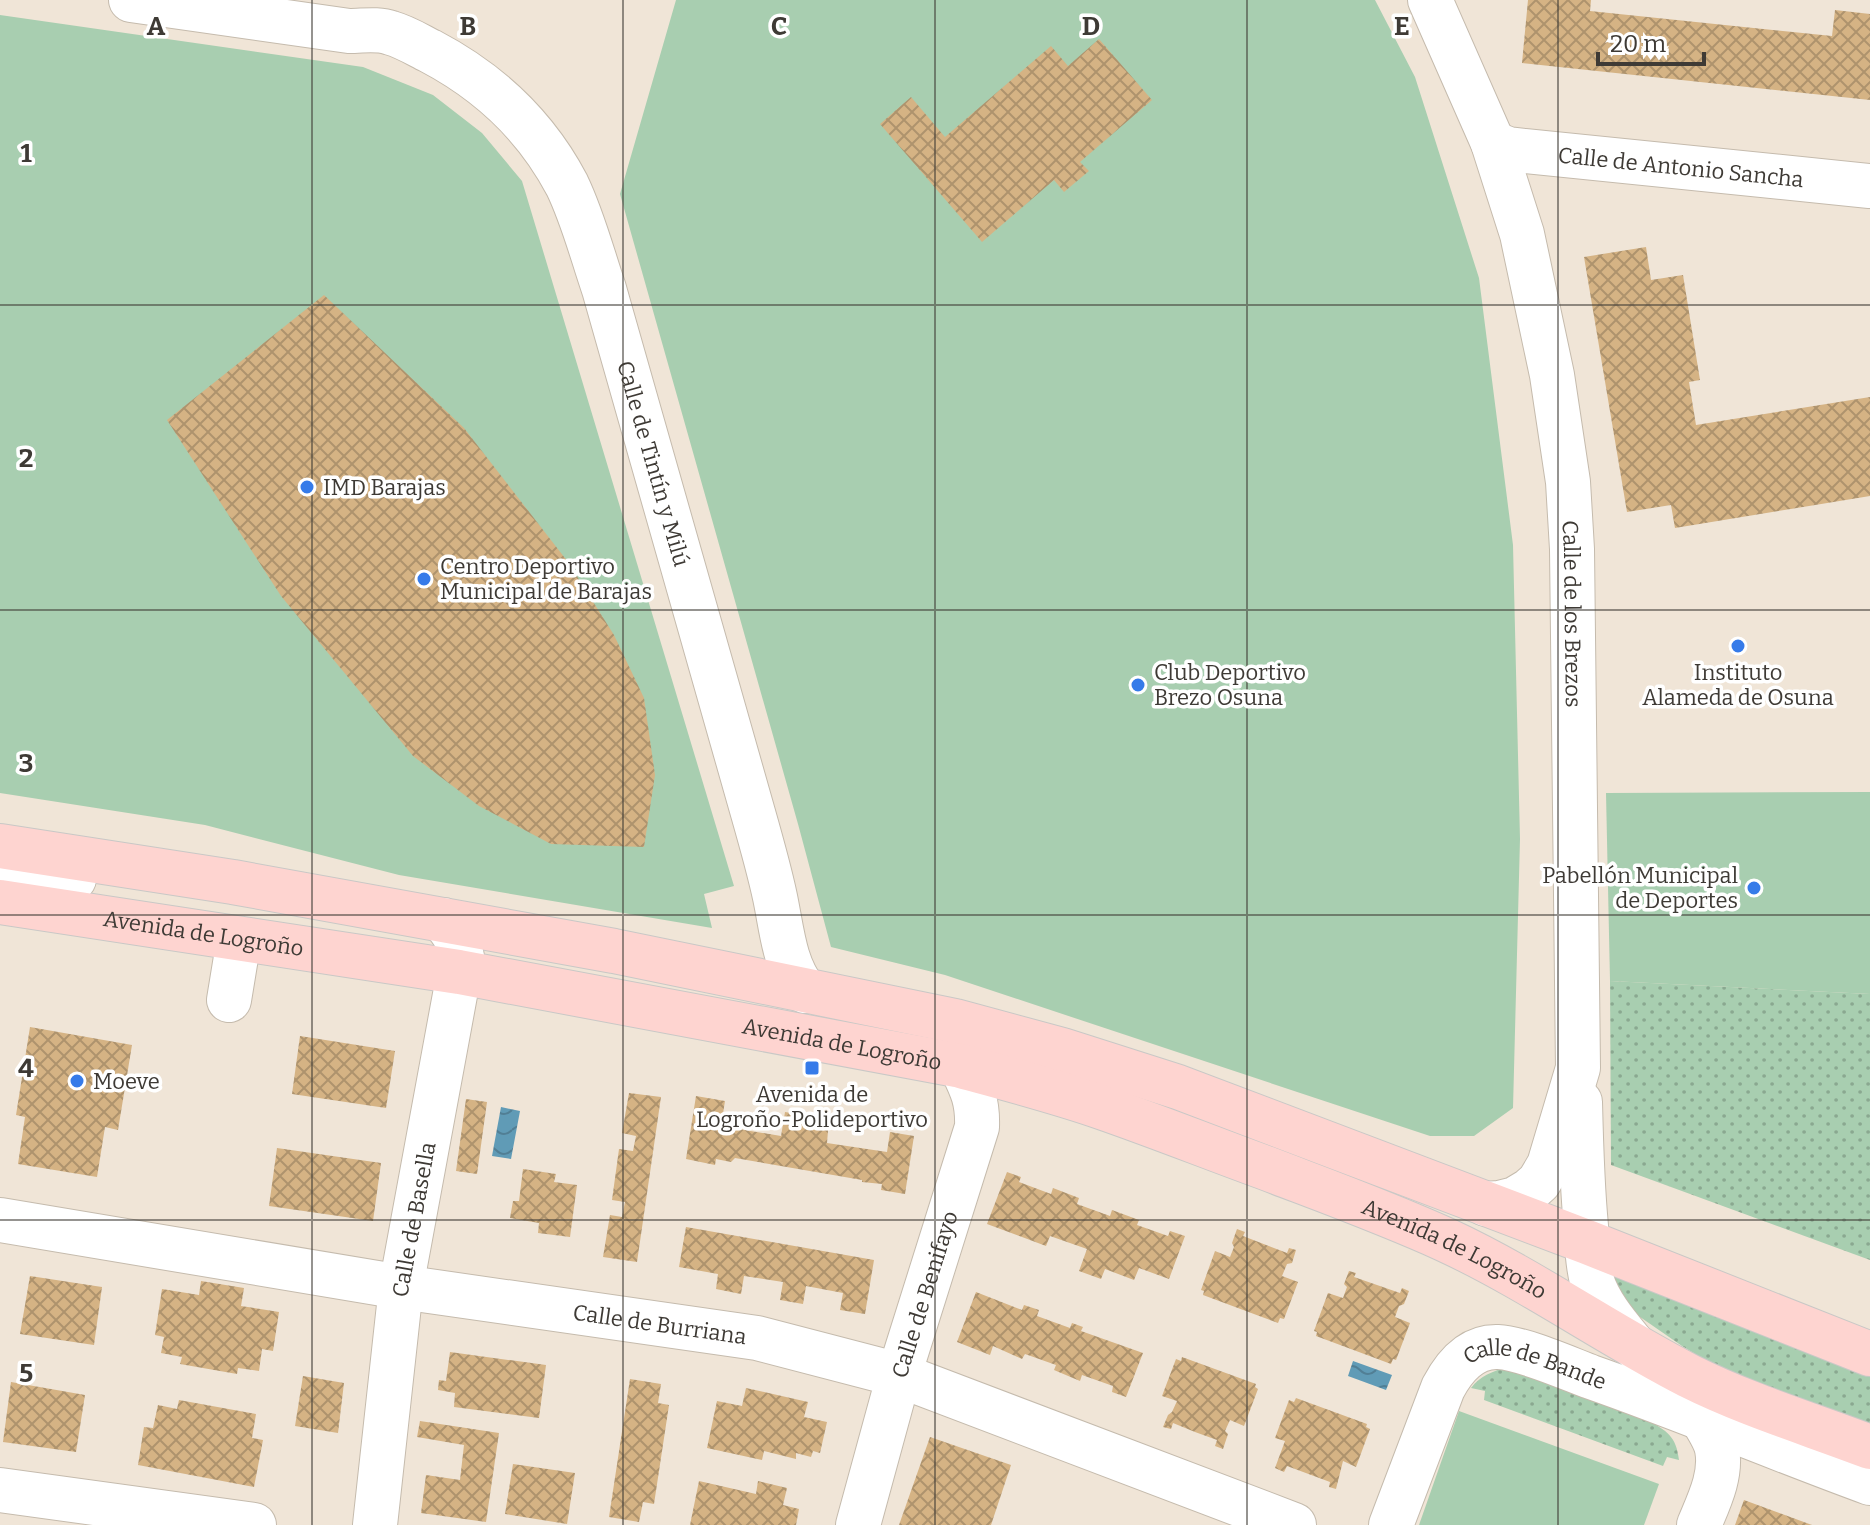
<svg xmlns="http://www.w3.org/2000/svg" width="1870" height="1525" viewBox="0 0 1870 1525" font-family="Bitter,serif">
	<defs>
		<pattern id="grass-dots" width="8" height="8" patternUnits="userSpaceOnUse" patternTransform="scale(2)"><rect width="8" height="8" fill="#a8ceb0"/><path d="M2 2h.1M6 6h.1" fill="none" stroke="#8aa890" stroke-width="1.8" stroke-linecap="round"/></pattern>
		<pattern id="water-waves" width="16" height="10" patternUnits="userSpaceOnUse" patternTransform="scale(2)"><rect width="16" height="10" fill="#609bb6"/><path d="M0 5q4-4 8 0t8 0" fill="none" stroke="#517f95"/></pattern>
		<pattern id="building-cross-hatch" width="8" height="8" patternUnits="userSpaceOnUse" patternTransform="scale(2)"><rect width="8" height="8" fill="#d5b384"/><path d="M0 0l8 8M0 8l8-8" fill="none" stroke="#ae936d"/></pattern>
	</defs>
	<rect width="100%" height="100%" fill="#f0e5d7"/>
	<g fill="url(#grass-dots)">
		<polygon points="1610,981 1870,994 1870,1260 1611,1165"/>
		<polygon points="1606,1267 1870,1369 1870,1427 1715,1366 1682,1346 1630,1310"/>
		<path d="M1507,1367L1647,1419C1667,1432 1676,1435 1679,1460L1667,1457L1663,1466L1484,1400L1485,1391L1471,1388C1481,1375 1492,1372 1507,1367Z"/>
	</g>
	<g fill="#a8ceb0">
		<polygon points="676,0 1375,0 1415,77 1479,278 1513,545 1520,839 1513,1108 1474,1136 1430,1136 945,975 831,947 798,824 620,194"/>
		<polygon points="0,15 363,67 433,95 482,133 522,181 734,886 704,894 712,928 399,875 205,825 0,793"/>
		<polygon points="1870,792 1870,994 1610,981 1606,793"/>
		<polygon points="1459,1411 1659,1484 1644,1525 1419,1525"/>
	</g>
	<g fill="url(#water-waves)">
		<polygon points="501,1107 520,1111 511,1159 492,1156"/>
		<polygon points="1353,1361 1392,1375 1386,1390 1348,1376"/>
	</g>
	<g fill="url(#building-cross-hatch)">
		<polygon points="1528,0 1591,0 1590,11 1832,36 1835,10 1870,14 1870,100 1522,63"/>
		<polygon points="1099,39 1152,100 1080,162 1089,171 1064,192 1054,180 982,242 880,124 911,97 945,137 1051,46 1068,66"/>
		<polygon points="1646,247 1651,280 1683,275 1700,380 1689,382 1696,425 1870,397 1870,496 1675,528 1671,505 1627,512 1584,257"/>
		<polygon points="324,295 464,428 568,562 614,635 644,698 655,775 644,847 551,844 479,806 413,756 281,596 167,420"/>
		<polygon points="30,1027 132,1045 118,1130 105,1127 97,1177 18,1164 25,1117 16,1115"/>
		<polygon points="300,1036 395,1051 386,1108 292,1094"/>
		<polygon points="629,1093 661,1097 637,1262 603,1257 610,1215 622,1217 625,1202 612,1200 619,1149 633,1151 636,1136 622,1133"/>
		<polygon points="696,1096 725,1101 721,1126 781,1136 785,1112 829,1119 827,1143 887,1152 890,1132 914,1136 905,1194 881,1190 882,1184 862,1182 862,1180 735,1158 731,1162 716,1159 715,1165 686,1159"/>
		<polygon points="466,1099 487,1102 477,1174 456,1171"/>
		<polygon points="277,1148 381,1163 373,1221 269,1206"/>
		<polygon points="523,1169 556,1174 554,1182 577,1185 570,1237 538,1233 539,1223 510,1218 513,1201 519,1201"/>
		<polygon points="1007,1172 1021,1177 1019,1182 1051,1194 1053,1188 1079,1198 1077,1204 1110,1216 1112,1210 1139,1220 1137,1225 1168,1236 1170,1231 1185,1236 1169,1279 1139,1268 1134,1280 1105,1269 1101,1279 1079,1271 1087,1249 1050,1236 1046,1246 987,1224"/>
		<polygon points="686,1227 874,1260 865,1314 840,1310 843,1293 806,1286 803,1304 780,1300 783,1282 744,1276 741,1294 716,1289 718,1274 679,1267"/>
		<polygon points="1237,1229 1245,1232 1243,1236 1287,1253 1289,1248 1296,1250 1292,1263 1287,1264 1282,1276 1298,1282 1284,1319 1280,1318 1278,1323 1203,1295 1204,1291 1201,1290 1215,1251 1230,1257 1234,1247 1232,1243"/>
		<polygon points="1349,1271 1356,1273 1354,1277 1400,1293 1402,1288 1409,1291 1404,1304 1399,1306 1395,1317 1410,1323 1396,1360 1393,1359 1391,1364 1316,1336 1317,1332 1314,1331 1328,1293 1343,1298 1347,1287 1344,1284"/>
		<polygon points="30,1276 102,1287 94,1345 20,1334"/>
		<polygon points="201,1281 244,1288 241,1306 279,1312 273,1351 262,1349 259,1371 238,1368 237,1374 180,1364 182,1357 161,1353 164,1337 155,1335 162,1289 199,1295"/>
		<polygon points="976,1292 1022,1310 1024,1305 1039,1310 1037,1316 1070,1328 1072,1323 1083,1327 1081,1331 1143,1353 1126,1397 1112,1392 1113,1386 1082,1375 1080,1381 1054,1370 1056,1365 1025,1354 1022,1359 993,1346 990,1355 957,1342"/>
		<polygon points="450,1352 546,1365 539,1418 454,1407 455,1393 438,1390 439,1380 446,1381"/>
		<polygon points="1182,1357 1256,1384 1255,1387 1258,1389 1244,1426 1230,1420 1225,1431 1228,1434 1223,1449 1215,1446 1217,1440 1195,1432 1173,1423 1171,1429 1163,1427 1168,1415 1172,1412 1177,1401 1162,1396 1176,1359 1181,1361"/>
		<polygon points="303,1376 344,1383 338,1433 295,1426"/>
		<polygon points="630,1379 661,1384 658,1403 669,1405 654,1504 643,1502 639,1522 609,1517"/>
		<polygon points="11,1382 85,1395 76,1452 3,1442"/>
		<polygon points="746,1388 808,1402 804,1417 827,1422 820,1453 813,1451 811,1457 796,1453 796,1459 764,1451 762,1460 707,1448 717,1401 742,1406"/>
		<polygon points="1296,1398 1367,1424 1366,1427 1370,1429 1356,1467 1343,1461 1336,1489 1329,1487 1330,1482 1287,1466 1284,1472 1275,1468 1285,1441 1275,1438 1289,1400 1294,1402"/>
		<polygon points="179,1400 256,1414 252,1438 263,1440 254,1487 138,1465 144,1427 153,1428 158,1405 177,1409"/>
		<polygon points="420,1421 499,1433 486,1522 421,1513 426,1475 460,1480 464,1445 417,1437"/>
		<polygon points="930,1437 1011,1465 991,1525 899,1525"/>
		<polygon points="513,1464 575,1473 567,1524 505,1514"/>
		<polygon points="699,1481 756,1494 758,1481 787,1488 783,1505 799,1509 796,1525 690,1525"/>
		<polygon points="1744,1500 1812,1525 1735,1525"/>
	</g>
	<g fill="none" stroke-linecap="round" stroke-linejoin="round">
		<g stroke="#c5bbad" stroke-width="46">
			<g id="minor">
				<path id="s1" d="M131,0L349,31C364,31 377,28 391,33C405,37 418,45 430,51C489,82 536,126 567,185C583,218 592,254 604,289L753,813C761,841 769,869 775,897C782,930 784,965 805,991"/>
				<path id="s2" d="M1430,0L1493,143L1522,234L1552,375L1568,482L1572,549L1578,1068L1549,1165L1539,1182L1530,1190L1515,1199L1499,1203L1486,1204"/>
				<path id="s3" d="M1493,143L1508,149L1524,151L1870,186"/>
				<polyline points="0,869 74,879"/>
				<polyline points="229,1000 239,939"/>
				<path d="M1580,1102C1581,1144 1582,1185 1586,1226C1587,1244 1587,1263 1592,1281C1600,1306 1619,1327 1636,1348"/>
				<path id="s4" d="M0,1220L401,1287L757,1338L899,1375L1294,1525"/>
				<polyline points="0,1490 254,1525"/>
				<path id="s5" d="M375,1525L401,1287L462,957C459,941 453,932 443,920"/>
				<path id="s6" d="M858,1525L899,1375L977,1127C978,1101 972,1089 961,1066"/>
				<path id="s7" d="M1391,1525L1443,1388C1454,1367 1471,1346 1498,1347C1522,1348 1567,1368 1591,1377C1685,1410 1777,1449 1870,1483"/>
				<path d="M1699,1525C1709,1501 1722,1475 1717,1449C1715,1439 1708,1429 1703,1420"/>
			</g>
		</g>
		<g stroke="#c9c8c6" stroke-width="46">
			<g id="major">
				<polyline points="0,846 233,882 614,951 955,1021 1062,1050 1178,1087 1587,1242 1870,1354"/>
				<path id="s8" d="M0,902L459,972L961,1066C1008,1079 1055,1091 1101,1107C1156,1126 1211,1148 1266,1168C1326,1191 1387,1213 1446,1240C1530,1279 1607,1334 1689,1376C1747,1405 1810,1424 1870,1447"/>
			</g>
		</g>
		<use href="#minor" stroke="#fff" stroke-width="44"/>
		<use href="#major" stroke="#fed4d0" stroke-width="44"/>
	</g>
	<path fill="none" stroke="#3e3a35" stroke-width="2" stroke-opacity="0.55" d="M312,0V1525M623,0V1525M935,0V1525M1247,0V1525M1558,0V1525M0,305H1870M0,610H1870M0,915H1870M0,1220H1870"/>
	<g fill="#367be9" stroke="#fff" stroke-width="3">
		<circle cx="307" cy="487" r="8"/>
		<circle cx="424" cy="579" r="8"/>
		<circle cx="1738" cy="646" r="8"/>
		<circle cx="1138" cy="685" r="8"/>
		<circle cx="1754" cy="888" r="8"/>
		<rect x="804" y="1060" width="16" height="16" rx="4"/>
		<circle cx="77" cy="1081" r="8"/>
	</g>
	<g text-anchor="middle" stroke-width="7" stroke-linejoin="round" paint-order="stroke">
		<g font-size="22" fill="#3e3a35" stroke="#fff">
			<text dy="8" stroke="none"><textPath href="#s3" startOffset="190">Calle de Antonio Sancha</textPath></text>
			<text dy="8" stroke="none"><textPath href="#s1" startOffset="792">Calle de Tintín y Milú</textPath></text>
			<text dy="8" stroke="none"><textPath href="#s2" startOffset="636">Calle de los Brezos</textPath></text>
			<text dy="8" stroke="none"><textPath href="#s8" startOffset="206">Avenida de Logroño</textPath></text>
			<text dy="8" stroke="none"><textPath href="#s8" startOffset="854">Avenida de Logroño</textPath></text>
			<text dy="8" stroke="none"><textPath href="#s5" startOffset="308">Calle de Basella</textPath></text>
			<text dy="8" stroke="none"><textPath href="#s8" startOffset="1502">Avenida de Logroño</textPath></text>
			<text dy="8" stroke="none"><textPath href="#s6" startOffset="240">Calle de Benifayo</textPath></text>
			<text dy="8" stroke="none"><textPath href="#s4" startOffset="668">Calle de Burriana</textPath></text>
			<text dy="8" stroke="none"><textPath href="#s7" startOffset="258">Calle de Bande</textPath></text>
		</g>
		<g font-size="22" fill="#3e3a35" stroke="#fff" text-anchor="start">
			<text x="323" y="495">IMD Barajas</text>
			<text x="440" y="574">Centro Deportivo<tspan x="440" dy="25">Municipal de Barajas</tspan></text>
			<text x="1154" y="680">Club Deportivo<tspan x="1154" dy="25">Brezo Osuna</tspan></text>
			<text x="1738" y="680" text-anchor="middle">Instituto<tspan x="1738" dy="25">Alameda de Osuna</tspan></text>
			<text x="1738" y="883" text-anchor="end">Pabellón Municipal<tspan x="1738" dy="25">de Deportes</tspan></text>
			<text x="93" y="1089">Moeve</text>
			<text x="812" y="1102" text-anchor="middle">Avenida de<tspan x="812" dy="25">Logroño-Polideportivo</tspan></text>
		</g>
	</g>
	<g font-size="26" text-anchor="middle" font-weight="bold" fill="#3e3a35" stroke="#fff" stroke-width="7" stroke-linejoin="round" paint-order="stroke">
		<text x="156" y="35">A</text>
		<text x="468" y="35">B</text>
		<text x="779" y="35">C</text>
		<text x="1091" y="35">D</text>
		<text x="1402" y="35">E</text>
		<text x="26" y="162">1</text>
		<text x="26" y="467">2</text>
		<text x="26" y="772">3</text>
		<text x="26" y="1077">4</text>
		<text x="26" y="1382">5</text>
	</g>
	<path d="M1598 52v12h106v-12" fill="none" stroke="#3e3a35" stroke-width="4"/>
	<text x="1610" y="52" font-size="24" fill="#3e3a35" stroke="#ffffff" stroke-width="6" paint-order="stroke">20 m</text>
</svg>
